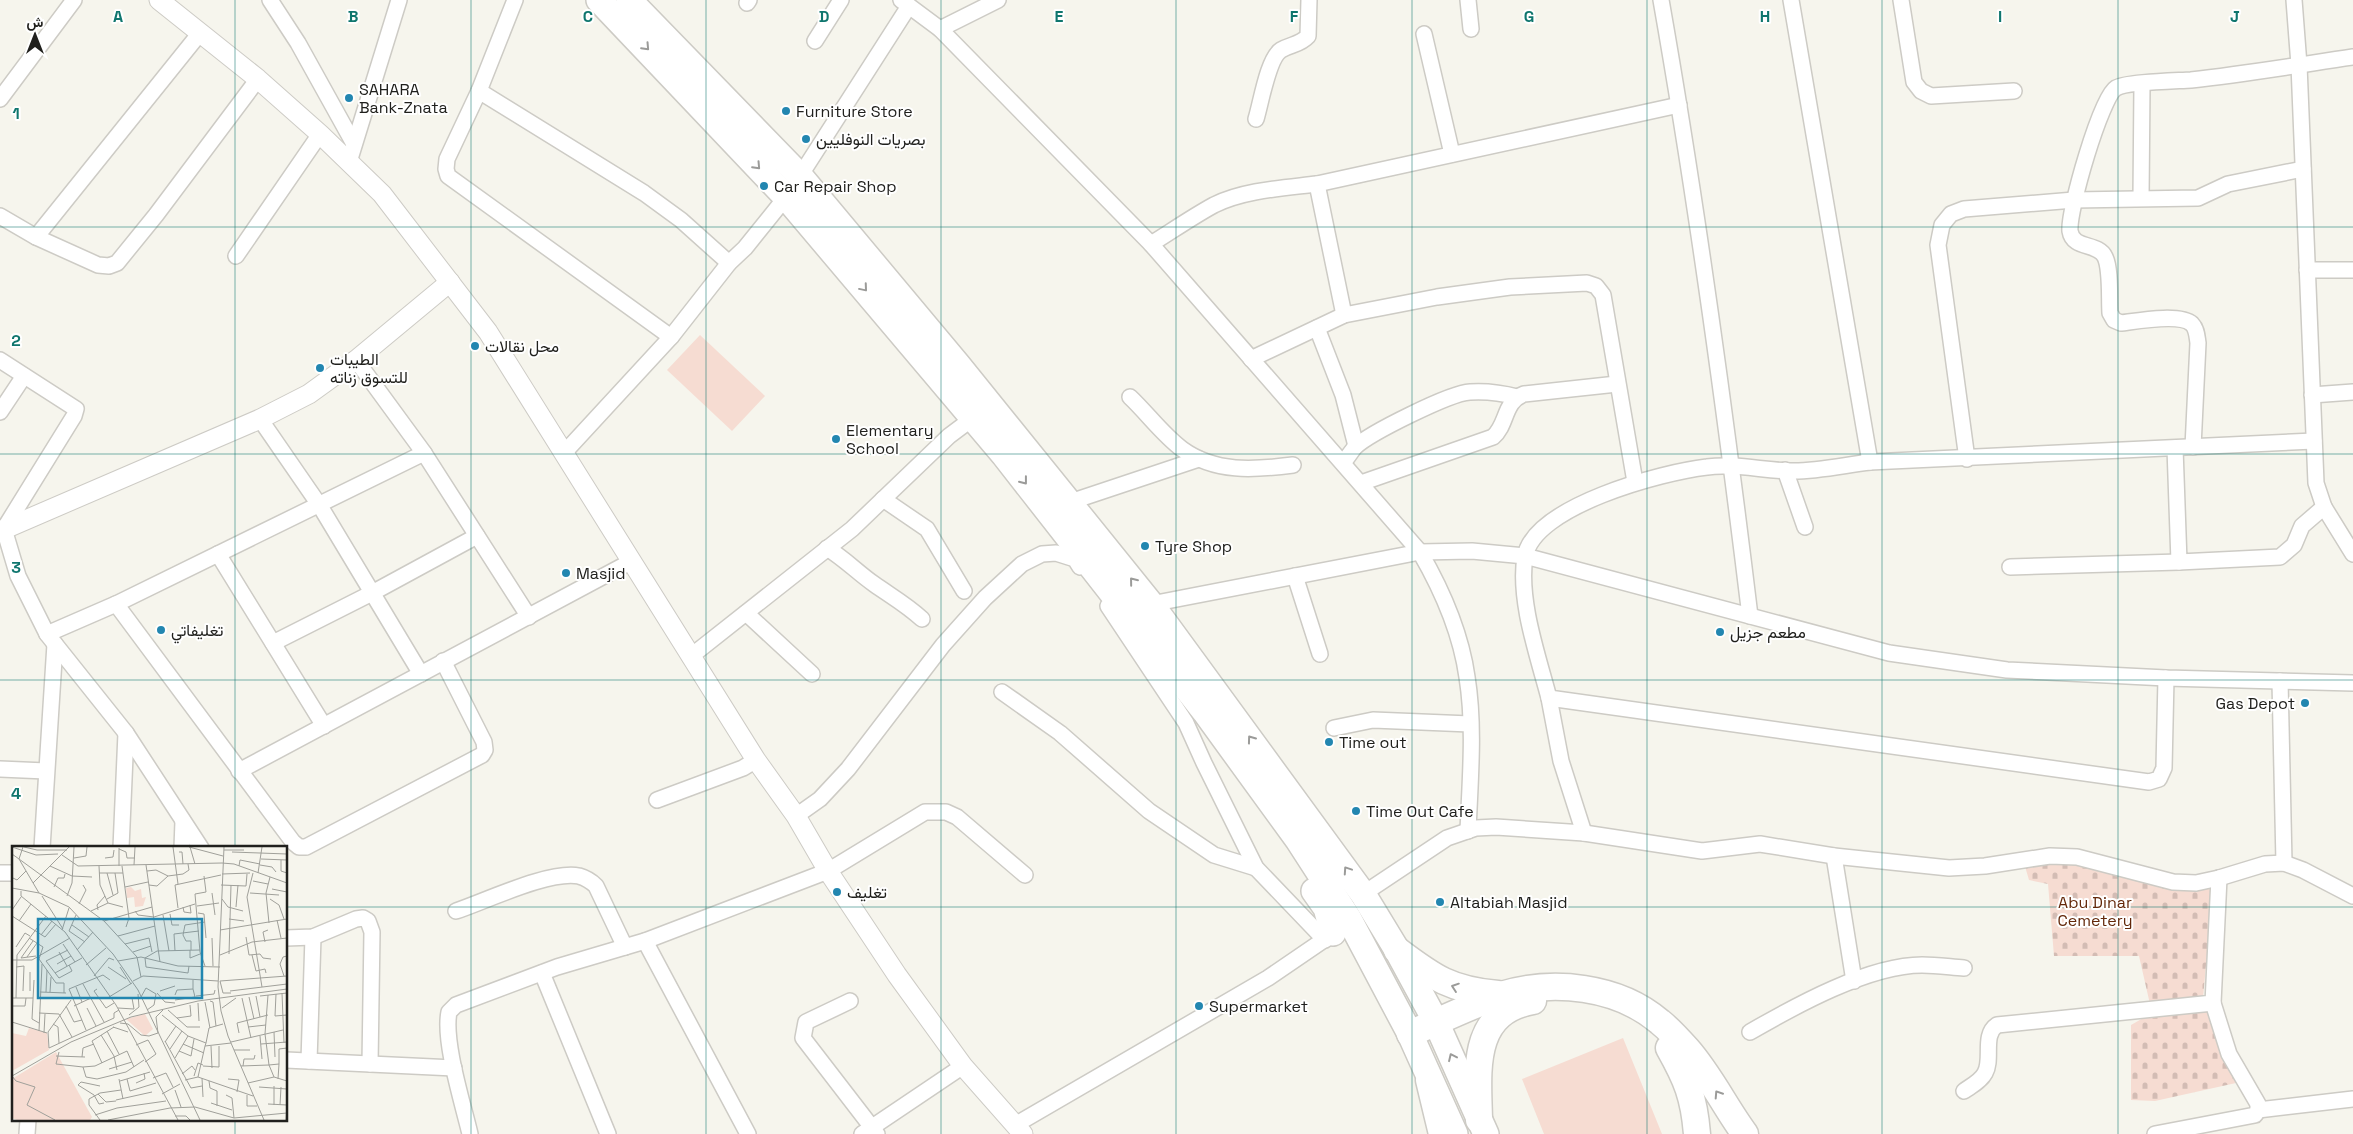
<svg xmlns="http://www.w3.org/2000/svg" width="2353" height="1134" viewBox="0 0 2353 1134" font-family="'Space Grotesk',Vazirmatn,sans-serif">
	<defs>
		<pattern id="cemetery-stones" width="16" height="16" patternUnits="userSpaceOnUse" patternTransform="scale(1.25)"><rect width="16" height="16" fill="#f6dcd2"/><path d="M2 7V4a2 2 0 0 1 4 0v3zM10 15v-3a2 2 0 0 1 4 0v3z" fill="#d3bcb4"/></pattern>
	</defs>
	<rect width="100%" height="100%" fill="#f6f5ed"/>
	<polygon fill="url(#cemetery-stones)" points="2075,860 2173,886 2213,889 2203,998 2236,1083 2155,1101 2131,1100 2131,1025 2152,1013 2139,956 2054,956 2048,884 2029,880 2024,863"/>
	<g fill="#f6dcd2">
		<polygon points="700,335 765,396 732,431 667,370"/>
		<polygon points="1623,1038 1662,1134 1544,1134 1522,1079"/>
	</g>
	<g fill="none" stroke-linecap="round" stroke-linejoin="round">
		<g stroke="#cdcbc5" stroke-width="18">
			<g id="minor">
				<polyline points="270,0 298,43 354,144"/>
				<polyline points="515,0 479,91 447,159 446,169 448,176 671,337"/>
				<path d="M901,0L940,29L1151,244L1420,552C1442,590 1461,634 1467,677C1475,727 1470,780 1468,831"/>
				<polyline points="1468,0 1471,29"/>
				<path d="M1661,0C1697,204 1725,410 1750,616"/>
				<polyline points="1791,0 1870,462"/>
				<polyline points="1901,0 1914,82 1921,91 1931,96 2014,91"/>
				<polyline points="2294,0 2299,65 2316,483 2324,507 2353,554"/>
				<polyline points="747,3 749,0"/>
				<polyline points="940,29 998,0"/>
				<polyline points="1424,34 1452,154"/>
				<polyline points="815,41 841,0"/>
				<polyline points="479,91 644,193 681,220 729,263"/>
				<polyline points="0,99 74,0"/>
				<path d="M1256,119C1261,103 1268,58 1281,50C1291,44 1300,45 1308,36L1309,0"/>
				<polyline points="349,162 399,0"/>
				<polyline points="800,176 909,6"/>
				<polyline points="1317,184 1344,315"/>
				<polyline points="2141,198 2142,84"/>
				<polyline points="0,216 36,237 98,265 109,266 117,263 156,215 258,79"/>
				<polyline points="36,237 200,33"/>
				<path d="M1151,244C1172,231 1192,217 1214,205C1244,190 1284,188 1317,184L1679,105"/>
				<polyline points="236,256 320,134"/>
				<polyline points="2307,270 2353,270"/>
				<polyline points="1317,328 1343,395 1356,446"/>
				<polyline points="1251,359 1344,315 1437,297 1510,287 1587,283 1596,286 1603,295 1635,482"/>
				<polyline points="0,360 76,409 74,416 4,529 18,576 47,634 126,733 201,848"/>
				<polyline points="356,360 424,453 529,617"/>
				<polyline points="2312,395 2353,392"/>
				<path d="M1130,397C1147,413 1163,435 1182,449C1215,473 1254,470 1293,465"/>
				<polyline points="0,412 24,376"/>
				<polyline points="260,419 320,506 421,674"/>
				<path d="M2193,447L2198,343C2197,337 2197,329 2192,324C2180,313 2137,321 2121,323L2114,320L2110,313C2109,299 2111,269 2105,257C2098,242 2073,250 2070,231C2068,211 2101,97 2116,88C2126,82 2176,81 2191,80C2245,74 2299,65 2353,57"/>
				<polyline points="2175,448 2179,562 2280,557 2294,545 2302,526 2324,507"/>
				<polyline points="564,453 671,337 729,263 745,248 786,197"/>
				<polyline points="1967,459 1938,245 1942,225 1951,214 1964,209 2074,200 2198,198 2228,184 2303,169"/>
				<path d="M1343,463C1347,458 1351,452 1355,447C1370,433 1450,393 1470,392C1486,391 1502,393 1517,397"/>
				<polyline points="1785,470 1805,527"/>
				<path d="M1361,483L1493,437C1508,424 1503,402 1524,394L1617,384"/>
				<polyline points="883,499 927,529 964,591"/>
				<polyline points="1070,502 1199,459"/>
				<path d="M827,548C845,559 858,573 874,584C891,596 907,605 922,619"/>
				<polyline points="218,554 324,726"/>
				<polyline points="2010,567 2179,562"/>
				<polyline points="1295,576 1320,654"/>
				<polyline points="116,604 293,842 299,847 306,847 482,755 485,750 484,742 443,661"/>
				<polyline points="1151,604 1420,552 1472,551 1525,556 1889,653 2007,670 2166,678 2353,683"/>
				<polyline points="1108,606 1186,723 1204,763 1256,868 1325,940"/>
				<polyline points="746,613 812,674"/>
				<polyline points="47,634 116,604 424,453"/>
				<polyline points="273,643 372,593 477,536"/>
				<polyline points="690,657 852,529 949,436 973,418"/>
				<path d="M2166,678L2164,768L2159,779L2149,782L1549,698C1538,656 1518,600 1525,557C1533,506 1663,472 1707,467C1736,463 1765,471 1794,471C1819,471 1845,465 1870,462L2314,441"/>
				<polyline points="2280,681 2284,863"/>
				<polyline points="1002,692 1060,733 1149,811 1214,855 1256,868"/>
				<polyline points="1549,698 1561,761 1584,833"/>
				<polyline points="1334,728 1373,720 1470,724"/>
				<polyline points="0,769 46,771"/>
				<polyline points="239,771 632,561"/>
				<polyline points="657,800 743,768 756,760"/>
				<polyline points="796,816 820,799 848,769 943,645 985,598 1022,564 1042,554 1056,553 1075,559 1080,567"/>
				<polyline points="42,848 55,644"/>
				<polyline points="121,848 126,733"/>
				<polyline points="182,848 183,821"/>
				<polyline points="1834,856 1854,981"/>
				<polyline points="0,873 13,873"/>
				<polyline points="1363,894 1447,838 1476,828 1496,827 1584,833 1702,851 1760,844 1834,856 1949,868 1985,866 2050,856 2077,857 2173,882 2196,883 2219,878 2265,864 2284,863 2303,870 2353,896"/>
				<path d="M456,911C486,901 550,870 579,876C586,878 591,881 596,886L625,947"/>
				<polyline points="286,938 313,937 356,919 363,918 368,921 372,932 370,1064"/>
				<polyline points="645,941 748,1134"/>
				<polyline points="542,973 608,1134"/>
				<polyline points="850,1001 806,1022 803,1038 877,1134"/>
				<path d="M1750,1032C1795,1006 1869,965 1922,965C1936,965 1950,967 1964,968"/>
				<polyline points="286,1060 454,1068"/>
				<polyline points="309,1061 313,937"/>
				<path d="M1964,1091C1971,1086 1981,1081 1985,1073C1993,1059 1982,1035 1997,1025L2213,1003L2219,878"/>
				<polyline points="2258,1110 2353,1099"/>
				<polyline points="1015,1125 1268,978 1331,935"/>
				<polyline points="27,1134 28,1120"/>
				<path d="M470,1134C463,1104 443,1041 449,1012L456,1005L557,967L645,941L828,871L925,812H946L957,817L1025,875"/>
				<polyline points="862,1134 963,1066"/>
				<polyline points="2155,1134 2255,1115 2258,1110 2258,1104 2229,1054 2213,1003"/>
			</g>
		</g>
		<g stroke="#cdcbc5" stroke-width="21">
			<g id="tertiary">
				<polyline points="159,0 258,79 320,134 382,194 488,332 756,760 796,816 828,871 897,975 963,1066 1023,1134"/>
				<polyline points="0,531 260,419 309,394 356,360 450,282"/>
			</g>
		</g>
		<g stroke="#cdcbc5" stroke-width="28">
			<g id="primary">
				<polyline points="599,0 786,197 1004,455 1205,712 1298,840 1349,919 1410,1034 1455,1134"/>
				<polyline points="629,0 800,176 958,365 1151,604 1363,894 1397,950 1436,1022 1486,1134"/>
				<polyline points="1314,891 1326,908 1333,933"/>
			</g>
		</g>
		<g stroke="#cdcbc5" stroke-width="29">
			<g id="trunk">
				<path d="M1397,950C1434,978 1451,990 1498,994"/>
				<path d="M1410,1034C1440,1020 1470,1006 1501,995C1553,979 1618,986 1660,1022C1670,1030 1679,1040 1687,1049C1710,1075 1725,1107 1745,1134"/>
				<path d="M1669,1048C1687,1080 1694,1097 1697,1134"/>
				<polyline points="1429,1080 1442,1134"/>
				<path d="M1479,1120C1478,1071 1470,1012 1533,1001"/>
			</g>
		</g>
		<use href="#minor" stroke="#fff" stroke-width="15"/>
		<use href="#tertiary" stroke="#fff" stroke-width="19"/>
		<use href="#primary" stroke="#fff" stroke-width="25"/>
		<use href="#trunk" stroke="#fff" stroke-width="26"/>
	</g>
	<defs><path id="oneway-chevron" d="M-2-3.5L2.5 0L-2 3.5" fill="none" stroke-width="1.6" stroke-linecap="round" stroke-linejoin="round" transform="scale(1.25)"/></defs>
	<g stroke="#9b9b99">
		<use href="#oneway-chevron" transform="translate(646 47) rotate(47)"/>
		<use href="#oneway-chevron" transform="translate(757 166) rotate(47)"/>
		<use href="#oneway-chevron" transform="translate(864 288) rotate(50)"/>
		<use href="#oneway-chevron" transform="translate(1024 481) rotate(52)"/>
		<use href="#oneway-chevron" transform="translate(1133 581) rotate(-129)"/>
		<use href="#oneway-chevron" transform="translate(1251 739) rotate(-126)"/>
		<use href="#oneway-chevron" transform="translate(1347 870) rotate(-124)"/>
		<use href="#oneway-chevron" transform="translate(1455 987) rotate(-161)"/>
		<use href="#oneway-chevron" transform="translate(1452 1057) rotate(-115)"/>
		<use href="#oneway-chevron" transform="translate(1718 1094) rotate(-123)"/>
	</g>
	<path fill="none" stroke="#0f766e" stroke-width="1" stroke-opacity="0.55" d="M235,0V848M471,0V1134M706,0V1134M941,0V1134M1176,0V1134M1412,0V1134M1647,0V1134M1882,0V1134M2118,0V1134M0,227H2353M0,454H2353M0,680H2353M0,907H14M286,907H2353M235,1120V1134"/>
	<g fill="#2286b0" stroke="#fff" stroke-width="2">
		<circle cx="349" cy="98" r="5"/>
		<circle cx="786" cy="111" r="5"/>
		<circle cx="806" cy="139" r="5"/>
		<circle cx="764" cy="186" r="5"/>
		<circle cx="475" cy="346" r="5"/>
		<circle cx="320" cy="368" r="5"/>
		<circle cx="836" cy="439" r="5"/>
		<circle cx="1145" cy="546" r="5"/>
		<circle cx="566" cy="573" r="5"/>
		<circle cx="161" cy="630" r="5"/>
		<circle cx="1720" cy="632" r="5"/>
		<circle cx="2305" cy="703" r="5"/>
		<circle cx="1329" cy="742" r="5"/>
		<circle cx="1356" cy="811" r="5"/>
		<circle cx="837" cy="892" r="5"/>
		<circle cx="1440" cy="902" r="5"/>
		<circle cx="1199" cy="1006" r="5"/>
	</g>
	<g text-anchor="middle" stroke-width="4" stroke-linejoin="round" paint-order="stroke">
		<g font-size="16" fill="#20201d" stroke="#fff" text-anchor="start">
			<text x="359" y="95">SAHARA<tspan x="359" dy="18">Bank-Znata</tspan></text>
			<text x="796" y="117">Furniture Store</text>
			<text x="816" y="145">بصريات النوفليين</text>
			<text x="774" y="192">Car Repair Shop</text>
			<text x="485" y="352">محل نقالات</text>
			<text x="330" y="365">الطيبات<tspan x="330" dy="18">للتسوق زناته</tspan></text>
			<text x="846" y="436">Elementary<tspan x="846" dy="18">School</tspan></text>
			<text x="1155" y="552">Tyre Shop</text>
			<text x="576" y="579">Masjid</text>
			<text x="171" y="636">تغليفاتي</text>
			<text x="1730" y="638">مطعم جزيل</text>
			<text x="2295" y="709" text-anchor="end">Gas Depot</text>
			<text x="1339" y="748">Time out</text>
			<text x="1366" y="817">Time Out Cafe</text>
			<text x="847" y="898">تغليف</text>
			<text x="1450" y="908">Altabiah Masjid</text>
			<text x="1209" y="1012">Supermarket</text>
		</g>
		<g font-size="16" fill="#63280a" stroke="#fff">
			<text x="2095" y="908">Abu Dinar<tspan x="2095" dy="18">Cemetery</tspan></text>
		</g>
	</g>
	<g transform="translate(12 846)">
		<rect width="275" height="275" fill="#f6f5ed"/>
		<path d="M17,182L35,187L37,204L0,225V187L14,190Z" fill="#f6dcd2"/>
		<path d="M44,206L80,271L78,274H5L0,272V233Z" fill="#f6dcd2"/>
		<path d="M119,41L123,45L129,43L130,52L134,51L131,60L123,61L122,51L115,52L114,42Z" fill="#f6dcd2"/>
		<path d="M133,168L141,183L133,190L114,173Z" fill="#f6dcd2"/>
		<path fill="none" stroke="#a0a09a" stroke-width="1" d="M0,1L24,9L46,8M11,1L7,13L92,75L125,111L129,131M12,1L25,4H55M161,1L166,38M177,1L211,10M178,1L183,18M212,1L206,141L209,165L216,190L252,274M107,3L114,6L115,12H123M212,4H232M167,6H170L171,18M220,6L275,8M0,8L7,13L27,47M50,9L66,20L210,17M62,12L74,10L75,1M93,12L101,11L102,4M249,13L275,14M269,14V25L275,27M210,17L222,18L275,37M122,19L123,1M134,19L148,116M248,19L260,21L264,26M38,20L60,30L80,31M87,20L88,39L96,57M107,20V2M110,20L117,72L114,81M227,20L228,14L248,18M135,25L144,24L156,30L171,28L177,24L176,18M87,27H111M95,27L101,49M241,27L235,51L250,141M246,27L250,1M210,28L238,27M192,30L194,46L183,48L188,106L193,120M1,32L5,34L14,25M241,35L256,38M21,37L57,1M137,39L145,40L156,30M209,39L234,40L235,28M42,41L46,32H52L53,28M113,41L136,36M0,42L27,47L57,61L101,108L126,144L188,274M260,43L275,46M9,45V50L53,86L104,159L166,274M200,47L203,69M238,47L267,49M30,50L51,83M55,50L60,37L62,1M95,53L106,47L103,27M210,53L216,61L231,65M258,53L267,59L272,73M67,58L74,44L71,39M185,60L207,57M171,61L172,66L179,67L178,59M224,61L226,39M166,62L163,39L209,29M0,64L9,51M86,64L85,59L93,50M79,65L96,57L111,61M123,65L126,69L142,71L183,58M186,67L192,68L194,92M158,68L160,79H167M64,69L57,85L73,96M151,69L157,105M0,70L33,91L44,78M217,73L232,75M265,74L269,92M7,75L19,58M92,75L140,61M257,77L254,47L258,31M60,79L77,91M50,84L57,62M208,84L275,73M29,89L40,75M106,90L143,80M234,91L237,109L248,108L251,112L259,113M17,92L31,101L27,113L44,137H52V147M200,92L201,120M253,96L251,86L256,84M51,98L63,116M113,98L137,92L140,106M4,101L13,87L18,90M65,104L81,86M178,104V112L188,108M179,104V95H174L171,89L173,79L193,76M163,105L162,88L187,85M47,106L55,120M121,106L139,100M217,108L219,39M208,109L240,96L275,92M240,109L244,125L253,123L254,127M15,111L25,97M9,112L21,95M9,112L24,110M0,114H20L58,92M34,115L47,132L60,125L57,119M34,115L56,104M106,115L129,111L166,120L208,121M45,118L59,110M74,119L94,102M177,120L176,127L134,121L133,112L145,105L188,104M4,121L12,120L11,145M96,121L114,133M108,121L119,138M43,127L70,112M82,130L97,112L102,114M272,130L268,118L271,111L275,110M22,134L20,173L27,177M121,135L131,130L206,135M208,135L275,130M208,135L211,147H219M71,138L92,176M64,141L70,156M85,143L82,145L94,162L102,157M18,145V126M148,145L163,140M218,145L275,138M28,146L54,147M34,146L35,124M38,146L39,131M145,147L153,156L163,157M270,147L272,197M264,148L263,170L275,169M163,149L165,144L181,143V134M256,149L253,188L257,219M184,150L202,148L203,144M244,150L248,171M248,150L275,147M97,151L120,137M129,151L134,142L144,148L142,159L135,164M237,151L242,173M0,152H21M4,152L5,109L34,70M230,152L239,192M59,154L36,186L37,202L102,172V167L107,164M163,154L183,151L181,143M198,155L201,156L204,180M193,156L198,182M186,157L187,175M0,160H13L14,152M54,160L62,176L70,174M62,160L79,152M75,162L84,180M106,162L122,163L120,152M210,162L224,152M156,164L175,181H188M27,167L47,168L60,191M117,169L127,161L126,148M150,169L176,190L194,197L193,200L219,197M165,172L179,170L178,159M0,176L35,187M108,177L116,178L129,189L137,190L146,187L144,171L151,164M41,178L46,181L47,197M101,181L116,186M236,181L254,179M74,184L57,143L91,129L98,134M27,185L30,118M95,185L107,208M262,186L263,211M32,187L33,168M227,187L225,177L256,169M89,189L102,210L105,224M248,190L250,213M153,195L179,242L190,240M153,196L164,180M219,196L271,184M194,197L197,182L211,178M171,198L192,207M249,198L275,196M124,199L136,194L144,208L133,216M199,200L200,222M158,203L170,185M222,204H238M167,205L179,210L182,193M47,206L44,218L71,221L83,220L115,205L122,221M44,210L73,211M70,211L71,202L82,198M163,212L176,190M90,217L80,195L102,181M257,219L267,218V203L275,202M191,220L207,221V200M229,220L257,219L262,231M231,220L232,213H242L243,209M71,221L74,231L85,233L114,226L132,214M97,223L120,216M170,228L180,220L183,224M0,230L4,235L23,241L15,259L43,274M0,230L59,196L119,171L186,155L275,143M182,230L186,217L191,219M186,231L193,200M141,232L154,227L161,241M190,232L191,251M107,233L111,253M115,233L118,245L144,237M216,233L227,234L225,246M266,233L267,218M173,234L186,231L241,250M108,235L138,226M197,235L198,242L205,245V260M124,237L133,233L132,227M236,237L262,231L275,235M262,240V259M247,241L275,243M163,244L169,261M86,248L94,256L104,255M150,248L168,238M82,249L66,239L69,236L88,240M82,249L87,258L92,257M214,249L220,252L222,272M235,249V260H245M104,254L140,246M199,257L220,264M256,258L275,259V256M268,259L269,241M158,262L183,261L222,272L275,267M83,269L105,262L154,255M163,270H174L178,274M88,274L77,259V253L88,247L109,244M96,274L158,262M274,274L275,259"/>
		<path fill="#2286b0" fill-opacity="0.15" stroke="#2286b0" stroke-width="2.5" d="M26,73H190V152H26Z"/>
		<rect width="275" height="275" fill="none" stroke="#20201d" stroke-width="2.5"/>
	</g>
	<g font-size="16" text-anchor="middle" font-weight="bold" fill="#0f766e" stroke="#fff" stroke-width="4" stroke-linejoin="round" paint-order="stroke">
		<text x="118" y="22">A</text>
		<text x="353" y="22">B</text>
		<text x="588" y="22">C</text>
		<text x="824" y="22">D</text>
		<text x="1059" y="22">E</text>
		<text x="1294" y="22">F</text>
		<text x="1529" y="22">G</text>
		<text x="1765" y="22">H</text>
		<text x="2000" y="22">I</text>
		<text x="2235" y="22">J</text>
		<text x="16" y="119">1</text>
		<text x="16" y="346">2</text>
		<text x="16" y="573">3</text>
		<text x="16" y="799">4</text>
	</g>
	<g transform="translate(35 35)" stroke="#ffffff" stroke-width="4" paint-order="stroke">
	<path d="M0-4L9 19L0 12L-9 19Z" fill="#20201d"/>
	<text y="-8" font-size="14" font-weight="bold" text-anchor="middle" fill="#20201d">ش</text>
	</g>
</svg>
